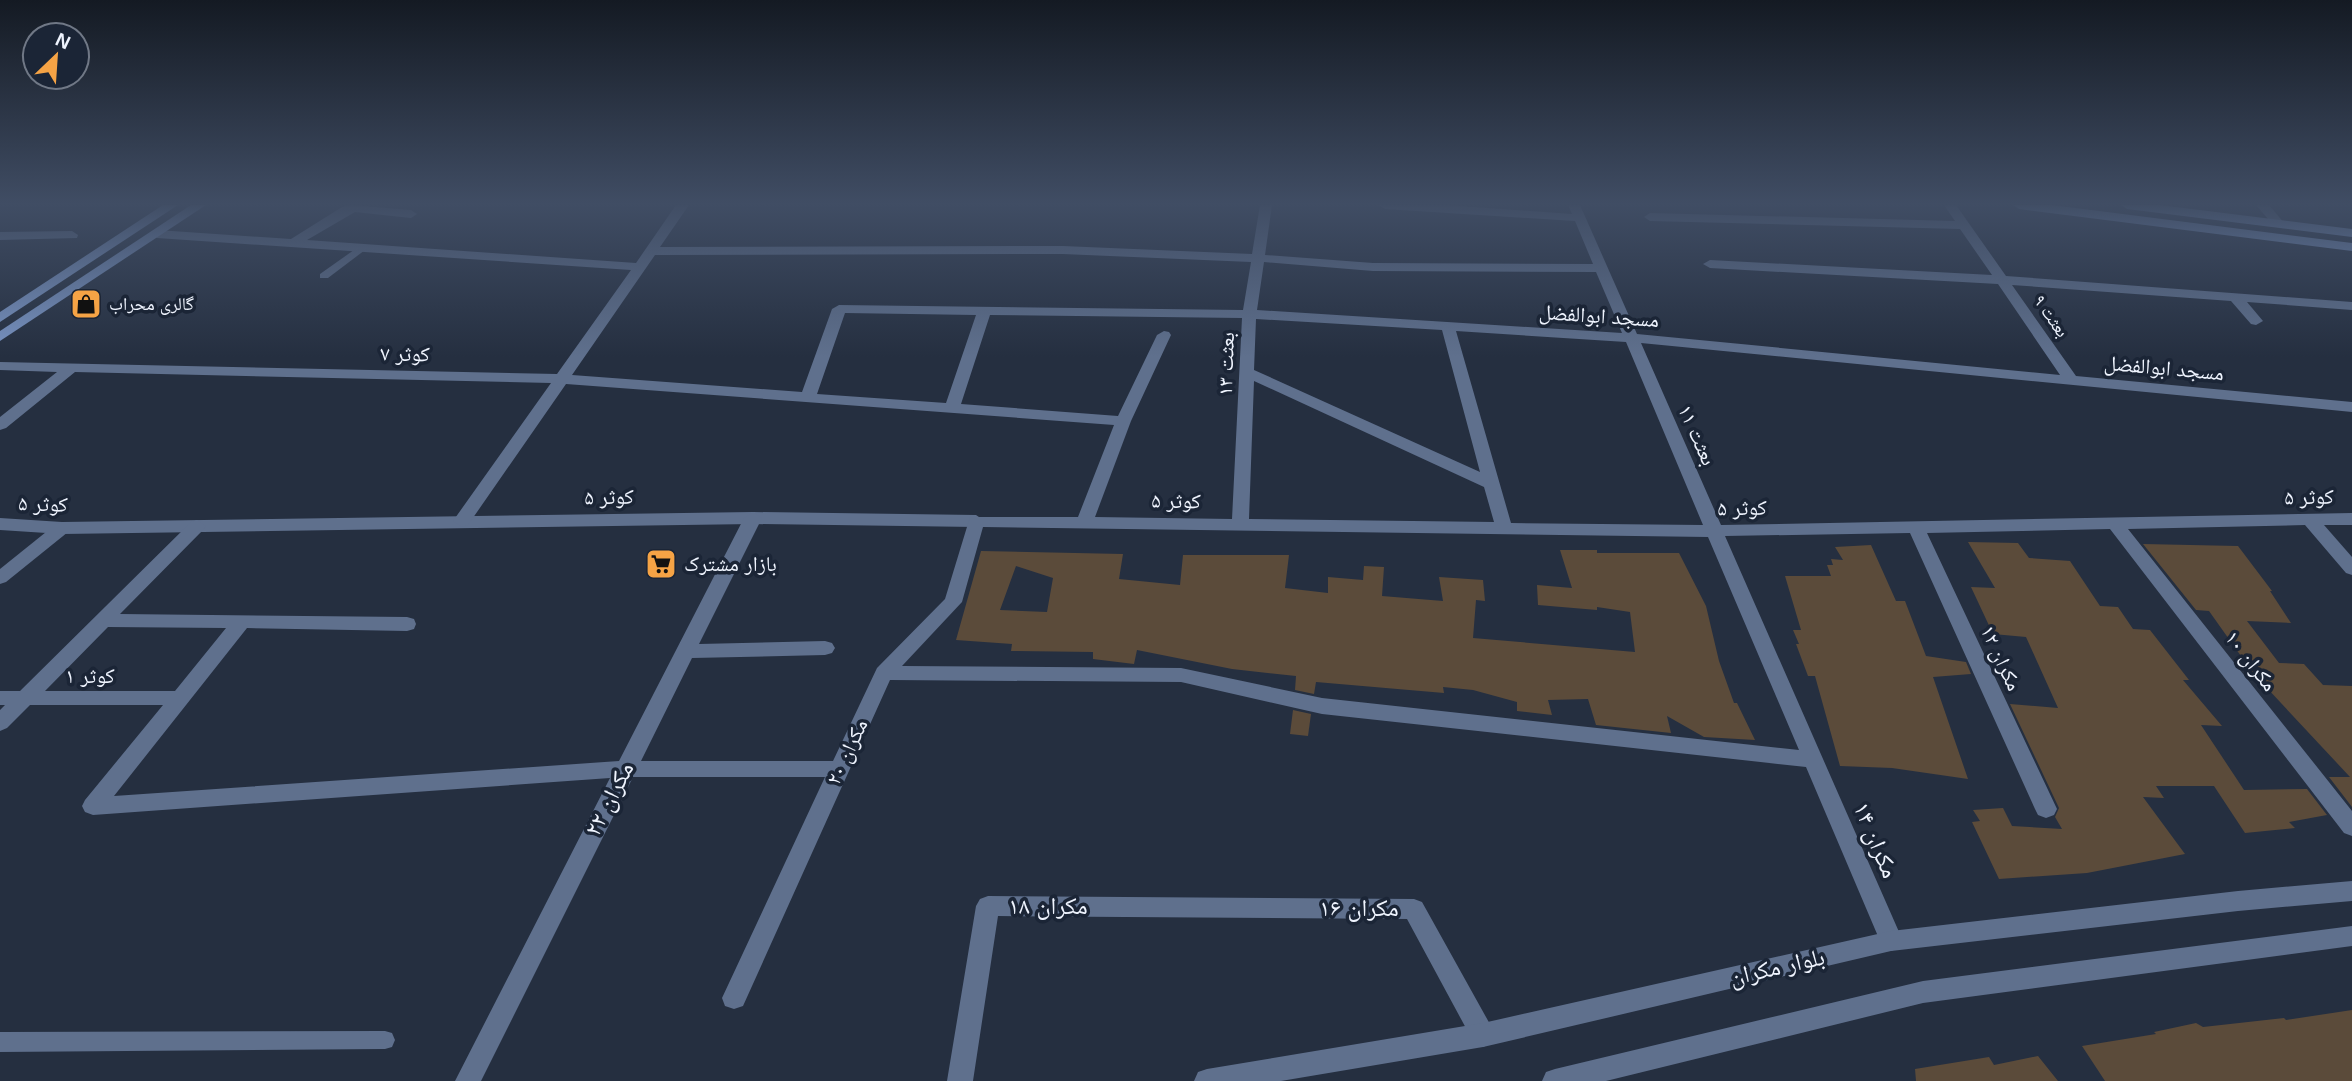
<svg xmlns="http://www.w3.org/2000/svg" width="2352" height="1081" viewBox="0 0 2352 1081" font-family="Arial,'Noto Naskh Arabic',sans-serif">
	<rect width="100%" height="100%" fill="#252f40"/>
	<g fill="#5b4b3a" fill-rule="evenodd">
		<polygon points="1968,542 2018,543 2029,558 2070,561 2100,606 2118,607 2133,629 2150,630 2189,680 2183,680 2222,726 2201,725 2244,790 2307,789 2327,815 2289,822 2295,828 2245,833 2214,786 2156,786 2164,798 2143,797 2185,854 2087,873 1999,879 1972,822 1980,821 1973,810 2003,808 2012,826 2062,829 2055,817 2059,808 2010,704 2058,708 2026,637 1993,634 1971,587 1995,588"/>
		<polygon points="2143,544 2238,546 2272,591 2270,591 2291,623 2247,621 2279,663 2304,664 2323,685 2352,686 2352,807 2329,777 2350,777 2253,673 2209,611 2196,610"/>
		<polygon points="1871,545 1896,601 1905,601 1926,656 1966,662 1971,674 1933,677 1968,779 1892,768 1840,766 1815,676 1808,676 1796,644 1799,644 1793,630 1801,630 1785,576 1831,576 1827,565 1833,565 1831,559 1843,560 1835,547"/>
		<path d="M1560,550H1597V553H1679L1706,606L1719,661L1734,703H1737L1755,740L1704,737L1667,716L1671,733L1596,725L1588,699L1548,700L1552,715L1517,711V702L1473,690L1443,687L1444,693L1316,682L1314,694L1295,690L1296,676L1232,669L1137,650L1134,664L1093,659V652L1011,651L1012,644L956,640L981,551L1123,554L1119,579L1180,585L1183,555H1289L1285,588L1328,593V577L1363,580L1364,566L1384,567L1382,596L1443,601L1439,577L1483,580L1485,601L1476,600L1473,638L1635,652L1630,612L1597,607V610L1538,605L1537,585L1572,588ZM1016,566L1053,578L1047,612L1000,610Z"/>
		<polygon points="1293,710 1311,714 1308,736 1290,734"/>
		<polygon points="2352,1010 2352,1081 2105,1081 2082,1046 2156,1034 2154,1032 2196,1023 2203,1027 2284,1018 2286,1020"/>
		<polygon points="2038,1056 2058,1081 1916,1081 1915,1069 1989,1057 1994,1065"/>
	</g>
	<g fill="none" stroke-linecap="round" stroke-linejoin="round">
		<g fill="#5f708d" fill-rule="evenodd">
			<polygon points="361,245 366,248 365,250 328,278 320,278 320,274"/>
			<polygon points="385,1031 392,1033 395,1040 392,1047 385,1049 0,1052 0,1032"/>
		</g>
		<polygon fill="#5f708d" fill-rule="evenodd" points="753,512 976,515 985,521 976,527 753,524 62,534 0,530 0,518 62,522"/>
		<g fill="#5f708d" fill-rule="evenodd">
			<path d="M350,205L411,210L417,214L411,218L355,212L307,240L636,263L676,205H689L660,247L1063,246L1252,254L1260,205H1272L1265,255L1373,263L1593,264L1575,221L1385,209L1379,205H1446L1572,214L1568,205H1580L1637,334L2060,375L1998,284L1710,268L1703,264L1710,260L1992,275L1960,229L1650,221L1644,217L1650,213L1955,221L1944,205H1956L2006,276L2352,302V310L2247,302L2263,321L2256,325L2251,324L2231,301L2012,285L2076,376L2352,402V412L1641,343L1721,525L2352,513V525H2324L2352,557V575L2346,573L2305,525L2128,529L2352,811V836L2344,833L2110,529L1927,533L2057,809L2054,815L2046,818L2038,815L2035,809L1910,533L1725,536L1903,941L1899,948L1891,951L1883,948L1806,767L1322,714L1181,682L890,680L743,1006L734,1009L725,1006L722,998L825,777H633L481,1081H455L610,778L93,815L85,812L82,806L85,800L163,705H30L7,728L0,731V710L5,705H0V691H20L191,522L197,520L206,526L203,530L120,614L407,617L414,619L416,624L414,629L407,631L247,628L114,796L619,761L744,518L753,512L762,518L699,644L825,641L832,643L835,648L832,653L825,655L692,658L641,761H833L877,668L945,599L970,517H1078L1114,425L566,384L468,525L462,527L453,521L551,383L75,372L6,428L0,430V417L57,372L0,370V362L557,374L631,270L157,238L151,234L157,230L291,239L342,207ZM1063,254L1251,262L1243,310L839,305L832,309L802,392L572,375L655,255ZM1264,262L1373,271L1596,272L1622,333L1257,310ZM845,313L976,315L946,403L817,394ZM990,315L1242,318L1232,519L1095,517L1131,421L1171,335L1169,332L1164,331L1157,335L1118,416L961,404ZM1256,319L1442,330L1480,472L1254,370ZM1456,331L1626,342L1703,525L1511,523ZM1254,381L1484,487L1494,522L1249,519ZM983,527L1708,537L1799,750L1322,698L1181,668L902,666L962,602ZM108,627L226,628L175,691H45Z"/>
			<polygon points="2256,205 2269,205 2285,224 2283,227 2275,227"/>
			<polygon points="72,231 78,235 77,238 0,240 0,232"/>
			<polygon points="62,522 71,528 68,532 6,582 0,584 0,569 56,524"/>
			<polygon points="988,896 1414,899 1422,902 1496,1035 1492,1043 1483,1047 1474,1043 1407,919 998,916 973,1081 947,1081 976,906 980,899"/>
		</g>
		<g fill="#5f708d" fill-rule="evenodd">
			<polygon points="2352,881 2352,901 2238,911 1891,951 1483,1047 1281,1081 1194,1081 1198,1072 1207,1069 1483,1023 1891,931 2238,891"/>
			<polygon points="2352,926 2352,946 1923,1003 1606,1081 1542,1081 1546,1072 1555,1069 1923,981"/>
		</g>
		<g fill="#7994c3" fill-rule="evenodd">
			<polygon points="163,205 178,205 0,322 0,312"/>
			<polygon points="191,205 206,205 0,341 0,331"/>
			<polygon points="2013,205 2052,205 2352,243 2352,251 2019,209"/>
			<polygon points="2121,205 2160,205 2352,229 2352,237 2127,209"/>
		</g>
	</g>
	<linearGradient id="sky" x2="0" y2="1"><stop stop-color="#141a23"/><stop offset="0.57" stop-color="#404d64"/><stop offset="1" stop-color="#404d64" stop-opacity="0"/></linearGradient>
	<rect width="2352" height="357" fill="url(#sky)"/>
	<defs>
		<g id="shop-square" transform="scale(1.575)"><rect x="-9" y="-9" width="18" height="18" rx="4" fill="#f5a345" stroke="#1b2536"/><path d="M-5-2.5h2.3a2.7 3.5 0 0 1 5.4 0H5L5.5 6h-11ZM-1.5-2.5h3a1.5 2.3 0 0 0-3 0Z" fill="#111"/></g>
		<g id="supermarket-square" transform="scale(1.575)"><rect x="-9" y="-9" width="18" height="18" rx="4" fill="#f5a345" stroke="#1b2536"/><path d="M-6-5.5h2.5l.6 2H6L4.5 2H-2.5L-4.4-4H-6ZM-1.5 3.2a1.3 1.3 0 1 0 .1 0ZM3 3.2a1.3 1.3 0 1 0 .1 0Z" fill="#111"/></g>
	</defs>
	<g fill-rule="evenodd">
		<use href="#shop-square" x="86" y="304"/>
		<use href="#supermarket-square" x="661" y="564"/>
	</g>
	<g text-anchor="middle" stroke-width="7" stroke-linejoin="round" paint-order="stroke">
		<g font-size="18" fill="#eff4fe" stroke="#1b2536" text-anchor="start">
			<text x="109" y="310">گالری محراب</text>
		</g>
		<g font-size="18" fill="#eff4fe" stroke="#1b2536">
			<text transform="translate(2051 316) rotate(55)" y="6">بعثت ۹</text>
		</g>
		<g font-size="21" fill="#eff4fe" stroke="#1b2536">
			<text transform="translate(1599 316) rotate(4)" y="7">مسجد ابوالفضل</text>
			<text transform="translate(405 354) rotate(1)" y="7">کوثر ۷</text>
			<text transform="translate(1226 364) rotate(-88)" y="7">بعثت ۱۳</text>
			<text transform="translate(2164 368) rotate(5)" y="7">مسجد ابوالفضل</text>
			<text transform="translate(1697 435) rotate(66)" y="7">بعثت ۱۱</text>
			<text transform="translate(609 497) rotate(-1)" y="7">کوثر ۵</text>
			<text transform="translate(2309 497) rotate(-1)" y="7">کوثر ۵</text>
			<text transform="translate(1176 501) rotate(1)" y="7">کوثر ۵</text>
			<text transform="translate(43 504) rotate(2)" y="7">کوثر ۵</text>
			<text transform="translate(1742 508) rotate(-1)" y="7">کوثر ۵</text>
			<text transform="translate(2001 658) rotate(65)" y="7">مکران ۱۲</text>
			<text transform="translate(2251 661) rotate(52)" y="7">مکران ۱۰</text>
			<text x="90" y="683">کوثر ۱</text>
			<text transform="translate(847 752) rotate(-65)" y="7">مکران ۲۰</text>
		</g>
		<g font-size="21" fill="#eff4fe" stroke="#1b2536" text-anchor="start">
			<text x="684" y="571">بازار مشترک</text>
		</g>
		<g font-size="24" fill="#eff4fe" stroke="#1b2536">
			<text transform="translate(609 799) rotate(-63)" y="8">مکران ۲۲</text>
			<text transform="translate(1876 840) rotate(67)" y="8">مکران ۱۴</text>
			<text x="1048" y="914">مکران ۱۸</text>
			<text x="1359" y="916">مکران ۱۶</text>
			<text transform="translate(1777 967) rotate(-13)" y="8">بلوار مکران</text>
		</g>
	</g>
	<g transform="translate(56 56) rotate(25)"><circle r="33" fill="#1b2536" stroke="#707886" stroke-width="2"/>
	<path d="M0-5L12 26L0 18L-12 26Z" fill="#f5a345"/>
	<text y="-10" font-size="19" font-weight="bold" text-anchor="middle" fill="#eff4fe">N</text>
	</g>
</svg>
